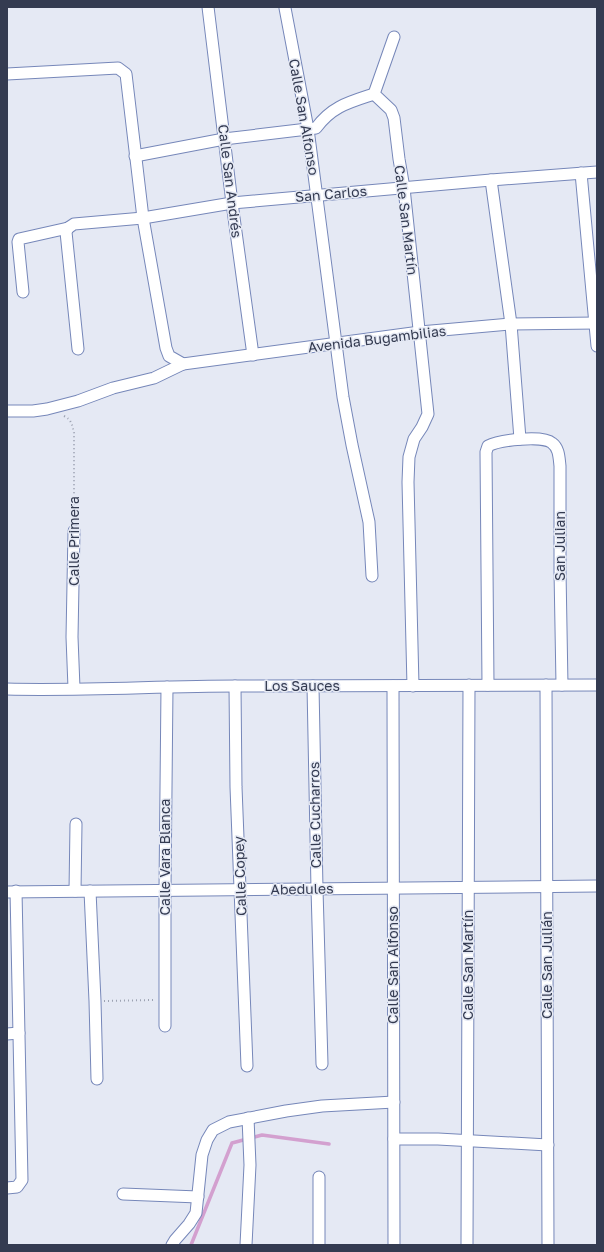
<svg xmlns="http://www.w3.org/2000/svg" width="604" height="1252" viewBox="0 0 604 1252" font-family="'Golos Text',sans-serif">
	<rect width="100%" height="100%" fill="#e5e9f4"/>
	<g fill="none" stroke-linecap="round" stroke-linejoin="round">
		<polyline stroke="#d3a0cf" stroke-width="3.5" points="191,1245 232,1143 262,1135 329,1144"/>
		<g stroke="#7687b9" stroke-width="13">
			<g id="minor">
				<polyline points="208,7 232,203 253,355"/>
				<polyline points="285,8 308,129 343,397 352,445 369,522 372,576"/>
				<polyline points="394,37 374,94 391,110 394,118 399,159 404,188 428,414 422,427 414,439 409,457 408,482 413,686"/>
				<polyline points="7,74 118,68 126,74 143,218 166,348 169,356 183,364 420,332 511,324 597,323"/>
				<path d="M135,156L224,139L316,128C332,106 350,102 374,94"/>
				<polyline points="581,173 597,346"/>
				<polyline points="491,180 511,324 520,439"/>
				<polyline points="68,228 66,232 78,349"/>
				<polyline points="23,292 18,242 19,239 68,228 74,224 143,218 232,203 491,180 597,172"/>
				<polyline points="7,411 33,411 47,409 78,401 113,388 154,378 183,364"/>
				<path d="M488,685L486,452L488,446C499,440 543,435 552,443C559,448 559,457 560,466V571L562,685"/>
				<polyline points="546,685 548,1245"/>
				<polyline points="235,686 236,787 247,1066"/>
				<polyline points="313,686 317,889 322,1064"/>
				<polyline points="393,686 394,1245"/>
				<polyline points="74,688 72,637 74,531"/>
				<path d="M7,689C84,691 160,686 237,686C357,685 477,686 597,685"/>
				<polyline points="75,891 76,824"/>
				<polyline points="90,891 95,1001 97,1079"/>
				<polyline points="7,892 597,886"/>
				<polyline points="165,1026 165,890 167,687"/>
				<polyline points="7,1034 19,1033"/>
				<polyline points="394,1139 438,1139 548,1145"/>
				<polyline points="7,1188 17,1187 22,1180 16,891"/>
				<polyline points="123,1194 198,1197"/>
				<polyline points="172,1245 175,1240 189,1224 196,1213 202,1155 207,1140 213,1130 229,1122 286,1111 322,1106 394,1102"/>
				<polyline points="246,1245 250,1165 248,1118"/>
				<polyline points="319,1245 319,1177"/>
				<polyline points="467,1245 469,685"/>
			</g>
		</g>
		<g stroke="#9da3b2" stroke-width="2" stroke-dasharray="1 3" stroke-linecap="butt">
			<path d="M64,416C72,420 72,425 74,433V522"/>
			<polyline points="104,1001 154,1000"/>
		</g>
		<use href="#minor" stroke="#fff" stroke-width="11"/>
	</g>
	<g text-anchor="middle" stroke-width="3" stroke-linejoin="round" paint-order="stroke">
		<g font-size="14" fill="#343b51" stroke="#e5e9f4">
			<text transform="translate(304 117) rotate(80)" y="5">Calle San Alfonso</text>
			<text transform="translate(230 181) rotate(83)" y="5">Calle San Andrés</text>
			<text transform="translate(331 194) rotate(-5)" y="5">San Carlos</text>
			<text transform="translate(406 220) rotate(83)" y="5">Calle San Martín</text>
			<text transform="translate(377 339) rotate(-7)" y="5">Avenida Bugambilias</text>
			<text transform="translate(74 541) rotate(-90)" y="5">Calle Primera</text>
			<text transform="translate(560 546) rotate(-90)" y="5">San Julian</text>
			<text x="302" y="691">Los Sauces</text>
			<text transform="translate(315 815) rotate(-91)" y="5">Calle Cucharros</text>
			<text transform="translate(165 857) rotate(-90)" y="5">Calle Vara Blanca</text>
			<text transform="translate(240 876) rotate(-92)" y="5">Calle Copey</text>
			<text transform="translate(302 889) rotate(-1)" y="5">Abedules</text>
			<text transform="translate(393 965) rotate(-90)" y="5">Calle San Alfonso</text>
			<text transform="translate(468 965) rotate(-90)" y="5">Calle San Martín</text>
			<text transform="translate(547 965) rotate(-90)" y="5">Calle San Julián</text>
		</g>
	</g>
	<rect width="604" height="1252" fill="none" stroke="#343b51" stroke-width="16"/>
</svg>
